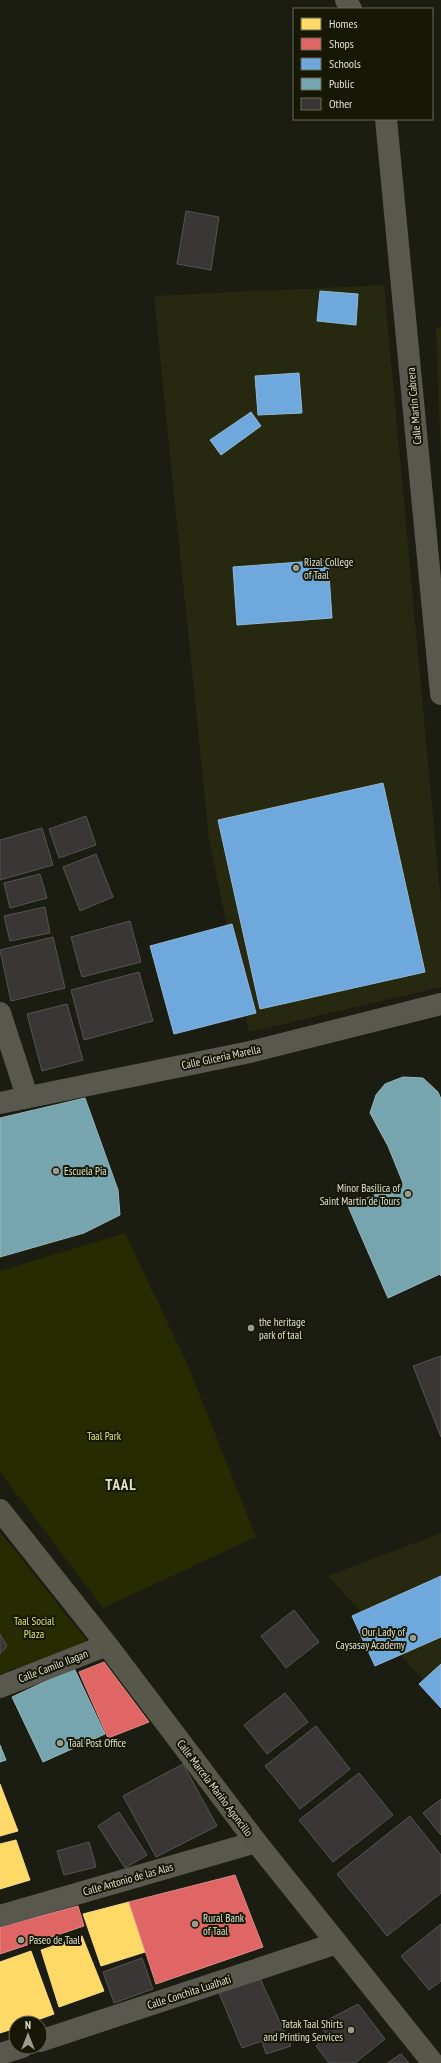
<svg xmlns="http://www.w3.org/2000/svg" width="441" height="2063" viewBox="0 0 441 2063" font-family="'PT Sans Narrow',sans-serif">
	<rect width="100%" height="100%" fill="#1c1d12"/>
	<g fill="#26280f">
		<polygon points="384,285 441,903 441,987 249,1032 209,840 154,296"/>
		<polygon points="441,327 441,462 436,328"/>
		<polygon points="441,1533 441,1699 328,1576"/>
	</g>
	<g fill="#272b02">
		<polygon points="125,1233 188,1366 256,1537 103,1608 0,1472 0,1271"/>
		<polygon points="0,1532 88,1642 0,1674"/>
	</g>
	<g fill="#ffd966" stroke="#f5db87">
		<polygon points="0,1784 18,1831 0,1836"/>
		<polygon points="16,1840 30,1880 0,1889 0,1844"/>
		<polygon points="129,1902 145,1952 101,1966 83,1914"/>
		<polygon points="82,1936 104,1991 59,2007 41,1950"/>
		<polygon points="31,1951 54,2014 29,2023 16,2023 16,2028 0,2033 0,1962"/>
	</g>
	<g fill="#e06666" stroke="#df8b87">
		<polygon points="104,1662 149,1722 108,1738 79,1672"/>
		<polygon points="235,1875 263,1947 156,1984 129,1902"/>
		<polygon points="78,1906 84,1926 0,1954 0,1927"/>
	</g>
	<g fill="#6fa8dc" stroke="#90b9d9">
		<polygon points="320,291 358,294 356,325 317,321"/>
		<polygon points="299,373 302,413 258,415 255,376"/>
		<polygon points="251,412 261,426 221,455 210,440"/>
		<polygon points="328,560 332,618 237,625 233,567"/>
		<polygon points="383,783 425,972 260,1009 218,820"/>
		<polygon points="232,924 256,1013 174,1034 150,946"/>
		<polygon points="441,1576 441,1637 375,1666 352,1616"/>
		<polygon points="441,1664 441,1708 419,1684"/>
	</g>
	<g fill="#76a5af" stroke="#95b7ba">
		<polygon points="403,1077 423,1078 438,1092 441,1099 441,1276 440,1274 388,1298 348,1206 403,1183 388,1146 370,1113 376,1095 385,1084"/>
		<polygon points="85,1098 118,1190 120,1215 84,1233 0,1257 0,1118"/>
		<polygon points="74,1668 105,1734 43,1762 12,1697"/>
		<polygon points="0,1745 6,1760 0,1762"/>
	</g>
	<g fill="#393635" stroke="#565453">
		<polygon points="186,211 219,217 211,270 177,264"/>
		<polygon points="86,816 96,845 59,858 49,829"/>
		<polygon points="42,828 53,865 0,880 0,840"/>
		<polygon points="96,854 113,897 80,911 63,867"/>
		<polygon points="40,874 47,898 10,908 4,883"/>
		<polygon points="45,907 50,933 10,941 4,916"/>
		<polygon points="130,921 141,962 82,977 71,937"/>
		<polygon points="53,937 65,988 11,1001 0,950"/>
		<polygon points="139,972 153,1021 84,1040 71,990"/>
		<polygon points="67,1004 83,1060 42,1071 27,1014"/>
		<polygon points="441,1356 441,1437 413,1366"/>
		<polygon points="294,1610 319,1642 286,1668 261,1636"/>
		<polygon points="0,1634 7,1646 0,1654"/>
		<polygon points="285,1693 308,1722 267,1754 244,1725"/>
		<polygon points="316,1726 350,1769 300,1809 265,1766"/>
		<polygon points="183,1764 217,1826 156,1857 123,1796"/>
		<polygon points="359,1773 393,1815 333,1862 299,1820"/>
		<polygon points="441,1799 441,1835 423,1813"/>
		<polygon points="119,1812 147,1855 125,1868 98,1826"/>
		<polygon points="410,1816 441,1855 441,1893 387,1936 337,1874"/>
		<polygon points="89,1842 96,1867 64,1875 57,1851"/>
		<polygon points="441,1924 441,1981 429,1990 401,1956"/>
		<polygon points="142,1958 153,1989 114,2003 103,1972"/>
		<polygon points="259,1976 291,2046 266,2054 262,2041 242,2048 219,1993"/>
		<polygon points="358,2004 385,2039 355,2063 329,2063 316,2046 327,2036 320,2024"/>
		<polygon points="401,2054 409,2063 387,2063"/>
	</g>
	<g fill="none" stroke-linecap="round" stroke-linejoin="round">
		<g stroke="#58584e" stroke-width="22">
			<polyline points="346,0 351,9"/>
			<polyline points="386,119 441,694"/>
			<polyline points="0,1013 27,1096"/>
			<polyline points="0,1103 250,1052 441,1004"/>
			<polyline points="0,1687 107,1645"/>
			<polyline points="0,1916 256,1842"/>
			<polyline points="40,2041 337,1943"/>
			<polyline points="0,2054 22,2047"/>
		</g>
		<polyline stroke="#58584a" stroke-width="22" points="0,1510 107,1645 256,1842 433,2063"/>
	</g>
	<g fill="#9a9c8f" stroke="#161805" stroke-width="1.5">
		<circle cx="296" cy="568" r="4"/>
		<circle cx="56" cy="1171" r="4"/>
		<circle cx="408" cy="1194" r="4"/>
		<circle cx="251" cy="1328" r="4"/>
		<circle cx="413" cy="1638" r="4"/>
		<circle cx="60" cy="1743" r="4"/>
		<circle cx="195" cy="1924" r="4"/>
		<circle cx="21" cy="1940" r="4"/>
		<circle cx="351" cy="2030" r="4"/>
	</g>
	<g text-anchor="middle" stroke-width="4" stroke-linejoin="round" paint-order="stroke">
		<g font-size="11" fill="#dee0d3" stroke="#161805">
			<text transform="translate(414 406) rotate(-95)" y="4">Calle Martín Cabrera</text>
			<text transform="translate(221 1057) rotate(-12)" y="4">Calle Gliceria Marella</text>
			<text transform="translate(53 1666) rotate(-21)" y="4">Calle Camilo Ilagan</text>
			<text transform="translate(215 1788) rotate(53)" y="4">Calle Marcela Mariño Agoncillo</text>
			<text transform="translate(128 1879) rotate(-16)" y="4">Calle Antonio de las Alas</text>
			<text transform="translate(189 1992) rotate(-18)" y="4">Calle Conchita Lualhati</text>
		</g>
		<g font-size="11" fill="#dee0d3" stroke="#161805" text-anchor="start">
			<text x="304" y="566">Rizal College<tspan x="304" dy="13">of Taal</tspan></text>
			<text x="64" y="1175">Escuela Pia</text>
			<text x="400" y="1192" text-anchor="end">Minor Basilica of<tspan x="400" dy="13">Saint Martin de Tours</tspan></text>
			<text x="259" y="1326">the heritage<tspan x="259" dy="13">park of taal</tspan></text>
			<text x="405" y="1636" text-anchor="end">Our Lady of<tspan x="405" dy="13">Caysasay Academy</tspan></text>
			<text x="68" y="1747">Taal Post Office</text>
			<text x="203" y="1922">Rural Bank<tspan x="203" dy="13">of Taal</tspan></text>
			<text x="29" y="1944">Paseo de Taal</text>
			<text x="343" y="2028" text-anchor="end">Tatak Taal Shirts<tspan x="343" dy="13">and Printing Services</tspan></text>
		</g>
		<g font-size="11" fill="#d9e572" stroke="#161805">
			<text x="104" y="1440">Taal Park</text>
			<text x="34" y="1625">Taal Social<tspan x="34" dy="13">Plaza</tspan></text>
		</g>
		<g font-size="15" font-weight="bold" letter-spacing="1" fill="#e0e4ca" stroke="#161805">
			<text x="121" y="1490">TAAL</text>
		</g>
	</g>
	<rect x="293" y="8" width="140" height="112" fill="#161805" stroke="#666857"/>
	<rect x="301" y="18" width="20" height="12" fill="#ffd966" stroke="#666857"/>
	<text x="329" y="28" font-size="12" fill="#dee0d3">Homes</text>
	<rect x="301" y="38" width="20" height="12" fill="#e06666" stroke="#666857"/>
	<text x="329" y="48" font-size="12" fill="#dee0d3">Shops</text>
	<rect x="301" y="58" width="20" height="12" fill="#6fa8dc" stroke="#666857"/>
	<text x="329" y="68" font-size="12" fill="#dee0d3">Schools</text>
	<rect x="301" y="78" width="20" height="12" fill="#76a5af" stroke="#666857"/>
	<text x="329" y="88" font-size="12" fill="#dee0d3">Public</text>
	<rect x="301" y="98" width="20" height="12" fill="#393635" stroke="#666857"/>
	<text x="329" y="108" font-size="12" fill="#dee0d3">Other</text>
	<g transform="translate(28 2035)"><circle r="19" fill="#161805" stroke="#666857"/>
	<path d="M0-3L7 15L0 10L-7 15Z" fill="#9a9c8f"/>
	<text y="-6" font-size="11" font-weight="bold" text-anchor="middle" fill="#dee0d3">N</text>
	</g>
</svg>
